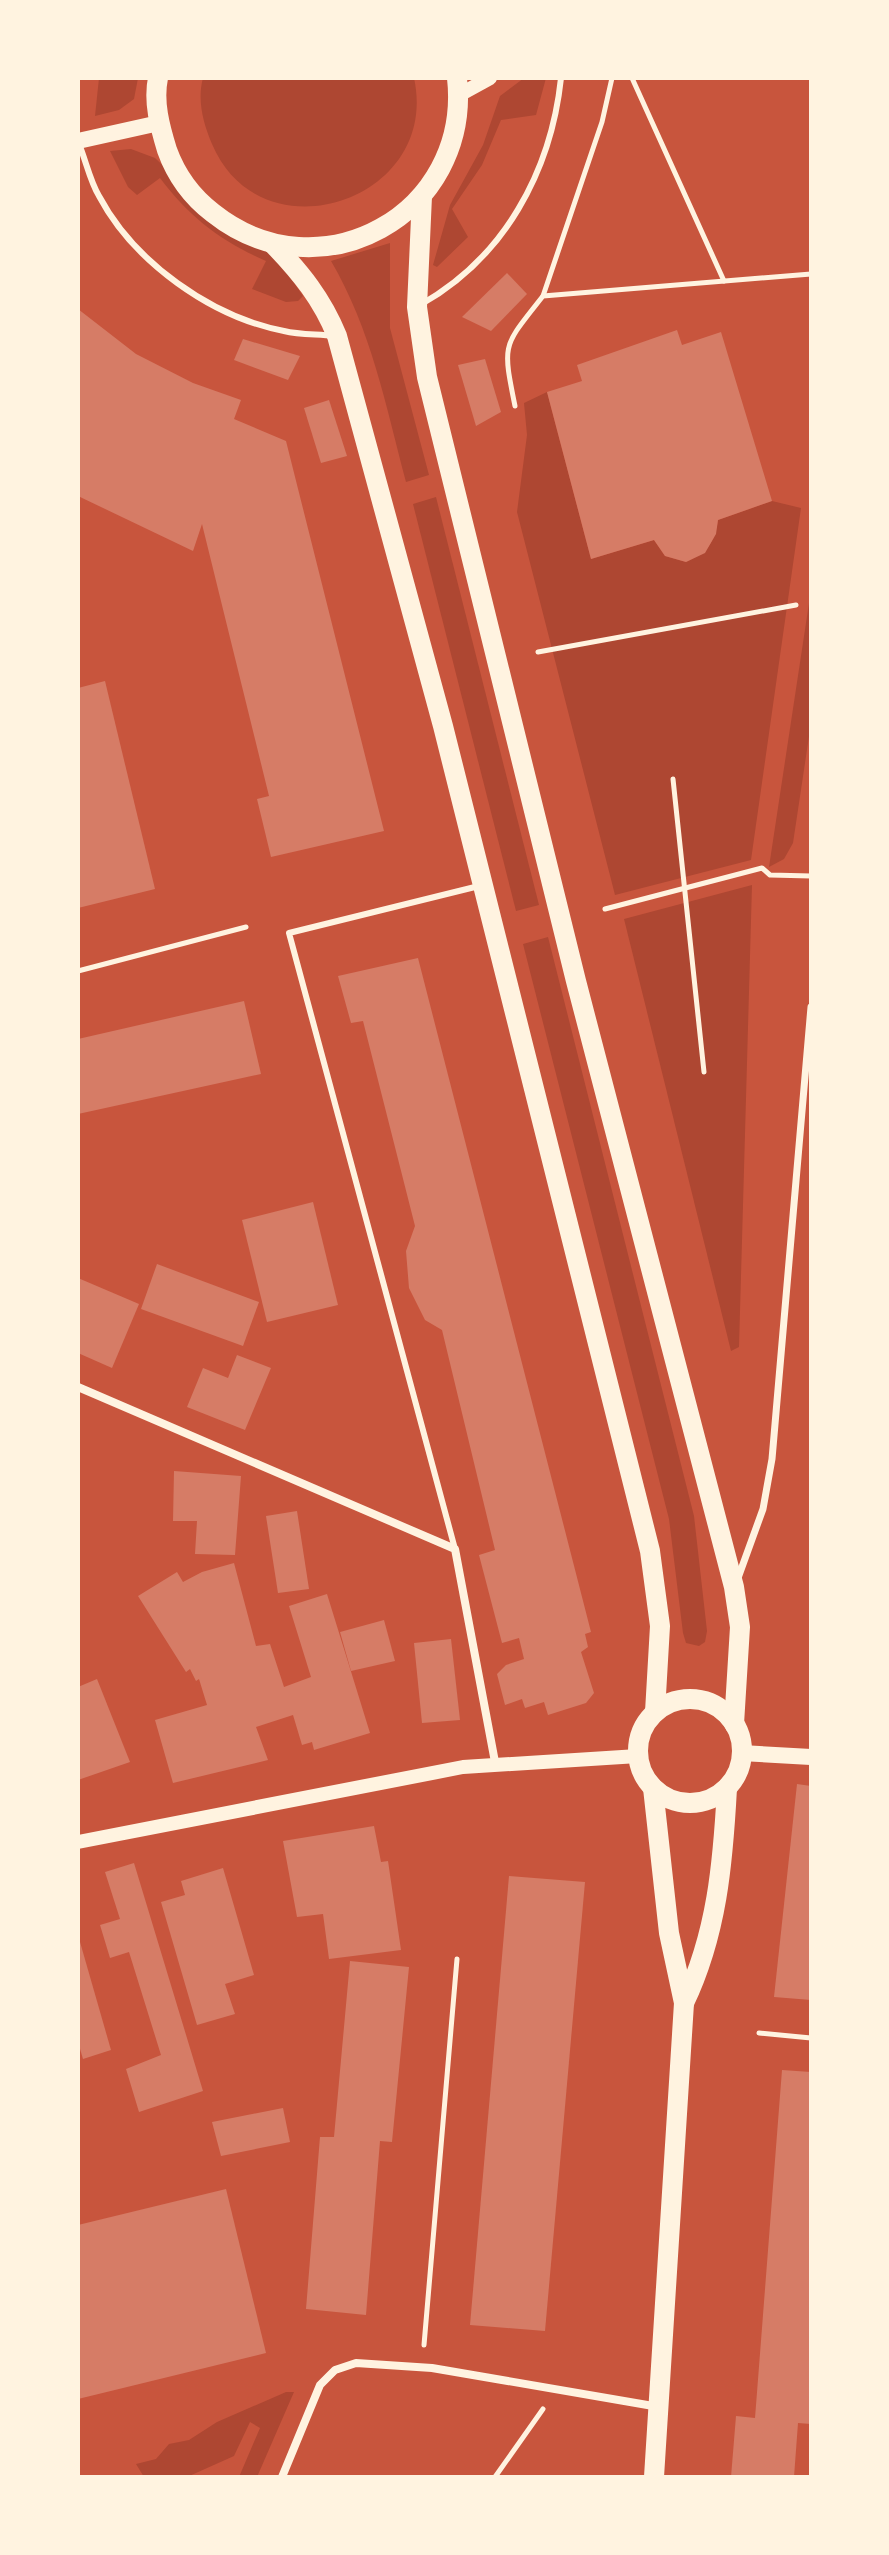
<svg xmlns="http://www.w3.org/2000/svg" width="889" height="2555" viewBox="0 0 889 2555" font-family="Montserrat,sans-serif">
	<rect width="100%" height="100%" fill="#c8553d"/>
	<g fill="#ae4732">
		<polygon points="99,78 138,78 134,99 119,110 95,116"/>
		<path d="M203,78H414C441,201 261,260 212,144C203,123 197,100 203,78Z"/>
		<polygon points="524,78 546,78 536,115 501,120 482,165 452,209 468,237 437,267 433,265 450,205 483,145 500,96"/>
		<path d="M131,149L155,158L241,239L266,250L283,267L303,296L298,301L286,302L252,289L266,261C221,241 190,218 160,178L137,195L128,187L110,151Z"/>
		<path d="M390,243V328L429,475L406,482C386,406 371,329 331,261Z"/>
		<path d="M547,392L591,559L654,540L665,556L686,562C707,552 715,543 718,520L772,501L801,508L751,860L615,895L517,512L527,435L524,403Z"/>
		<polygon points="436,497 539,905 516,911 413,504"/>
		<polygon points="811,590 811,723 793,843 784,859 769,867"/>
		<polygon points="752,885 739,1347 731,1351 624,919"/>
		<polygon points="548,937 694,1516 707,1631 705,1642 699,1646 686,1643 683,1633 669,1519 523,944"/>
		<polygon points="286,2392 294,2392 257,2477 239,2477 260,2428 250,2422 234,2456 187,2477 144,2477 136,2464 156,2459 169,2444 189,2440 217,2422"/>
	</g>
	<g fill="#d67c66">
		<polygon points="507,273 527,294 491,331 462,317"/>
		<polygon points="78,309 136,354 193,383 241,400 234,419 286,441 384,831 271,857 257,799 269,796 202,524 193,551 78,496"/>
		<polygon points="677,330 682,345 721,332 772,501 718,520 716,534 705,553 686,562 665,556 654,540 591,559 547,392 582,381 577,365"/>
		<polygon points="243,339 300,356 288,380 234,360"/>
		<polygon points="485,359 501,412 476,426 458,365"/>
		<polygon points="329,400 347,456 321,463 304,408"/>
		<polygon points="105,681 155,889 78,908 78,688"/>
		<polygon points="418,958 591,1632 585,1634 588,1647 581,1652 594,1693 586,1703 548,1715 544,1702 525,1708 522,1699 505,1705 497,1674 506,1665 524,1659 519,1638 502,1643 479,1555 495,1550 442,1330 425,1320 409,1288 406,1251 415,1226 363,1021 351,1023 338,976"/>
		<polygon points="244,1001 261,1074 78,1114 78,1039"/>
		<polygon points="313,1202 338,1305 267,1322 242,1220"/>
		<polygon points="157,1264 259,1302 243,1346 141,1309"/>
		<polygon points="78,1278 139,1304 112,1368 78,1353"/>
		<polygon points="237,1355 271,1368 245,1430 187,1407 203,1368 228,1378"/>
		<polygon points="174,1471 241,1476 235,1555 195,1554 197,1521 173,1521"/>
		<polygon points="297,1511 309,1589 278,1593 266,1516"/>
		<polygon points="234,1563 256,1646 270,1644 284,1687 311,1677 289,1606 327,1594 370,1733 314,1750 312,1742 302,1745 293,1715 256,1727 268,1760 173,1783 155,1720 207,1705 199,1679 196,1681 190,1669 186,1672 138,1596 177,1572 183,1582 202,1572"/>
		<polygon points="384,1620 395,1661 351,1671 340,1632"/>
		<polygon points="451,1639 460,1720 422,1723 414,1643"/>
		<polygon points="97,1679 130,1762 78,1780 78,1687"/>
		<polygon points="797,1784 811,1786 811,2000 774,1997"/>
		<polygon points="374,1826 381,1862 388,1861 401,1950 329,1959 323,1914 297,1917 283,1841"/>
		<polygon points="134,1863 203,2091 139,2112 126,2069 161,2055 129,1952 110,1958 100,1925 120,1919 105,1872"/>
		<polygon points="223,1868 254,1975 225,1984 235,2014 197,2025 161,1902 185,1895 181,1881"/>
		<polygon points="509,1876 585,1882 545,2331 470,2325"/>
		<polygon points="78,1935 111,2050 83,2059 78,2042"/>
		<polygon points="350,1961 409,1967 392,2142 380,2141 366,2315 306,2309 320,2137 334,2137"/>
		<polygon points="782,2070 811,2072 811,2424 798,2423 794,2477 731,2477 736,2416 755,2418"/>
		<polygon points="283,2108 290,2142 221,2156 212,2122"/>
		<polygon points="226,2189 266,2353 78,2399 78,2225"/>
	</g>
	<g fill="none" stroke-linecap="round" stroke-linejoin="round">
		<g stroke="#fff3e0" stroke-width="5">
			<polyline points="632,78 724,281"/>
			<polyline points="543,296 602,122 612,78"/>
			<path d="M515,406C502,342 503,347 543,296L811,274"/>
			<polyline points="538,652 796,605"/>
			<polyline points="673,779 704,1072"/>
			<polyline points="605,909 762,868 770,875 811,876"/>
			<polyline points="78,971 246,927"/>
			<polyline points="759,2033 811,2038"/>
			<polyline points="424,2345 457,1959"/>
			<polyline points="495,2477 543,2409"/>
		</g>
		<g stroke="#fff3e0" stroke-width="6">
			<path d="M79,144C86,161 90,181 99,196C134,262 211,317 284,331C300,335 317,334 334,336"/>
			<path d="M420,305C504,258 551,172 561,78"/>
			<polyline points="455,1549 289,933 479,886"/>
		</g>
		<polyline stroke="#fff3e0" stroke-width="7" points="738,1578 763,1509 772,1459 811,1007"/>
		<g stroke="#fff3e0" stroke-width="8">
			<polyline points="78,1387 455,1549 495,1762"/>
			<polyline points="282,2477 320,2385 335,2370 356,2363 432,2368 659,2407"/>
		</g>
		<g stroke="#fff3e0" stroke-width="14">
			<polyline points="459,95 490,78"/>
			<polyline points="78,1842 463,1767 638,1756"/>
		</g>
		<g stroke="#fff3e0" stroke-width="16">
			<polyline points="78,141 159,123"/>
			<polyline points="741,1753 811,1757"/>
		</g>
		<g stroke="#fff3e0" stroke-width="20">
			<path d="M158,78C153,102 160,127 167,150C176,175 192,197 213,213C320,298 472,214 457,78"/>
			<polyline points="422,196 417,307 427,377 576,981 734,1587 740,1627 734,1724"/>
			<path d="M273,244C301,273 322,299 337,336L443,726L650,1551L660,1626L655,1712"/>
			<circle cx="690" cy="1751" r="52"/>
			<polyline points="653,1788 669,1933 684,2003 654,2477"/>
			<path d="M684,2003C717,1934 723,1863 727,1788"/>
		</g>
	</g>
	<rect width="889" height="2555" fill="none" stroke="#fff3e0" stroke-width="160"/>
</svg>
